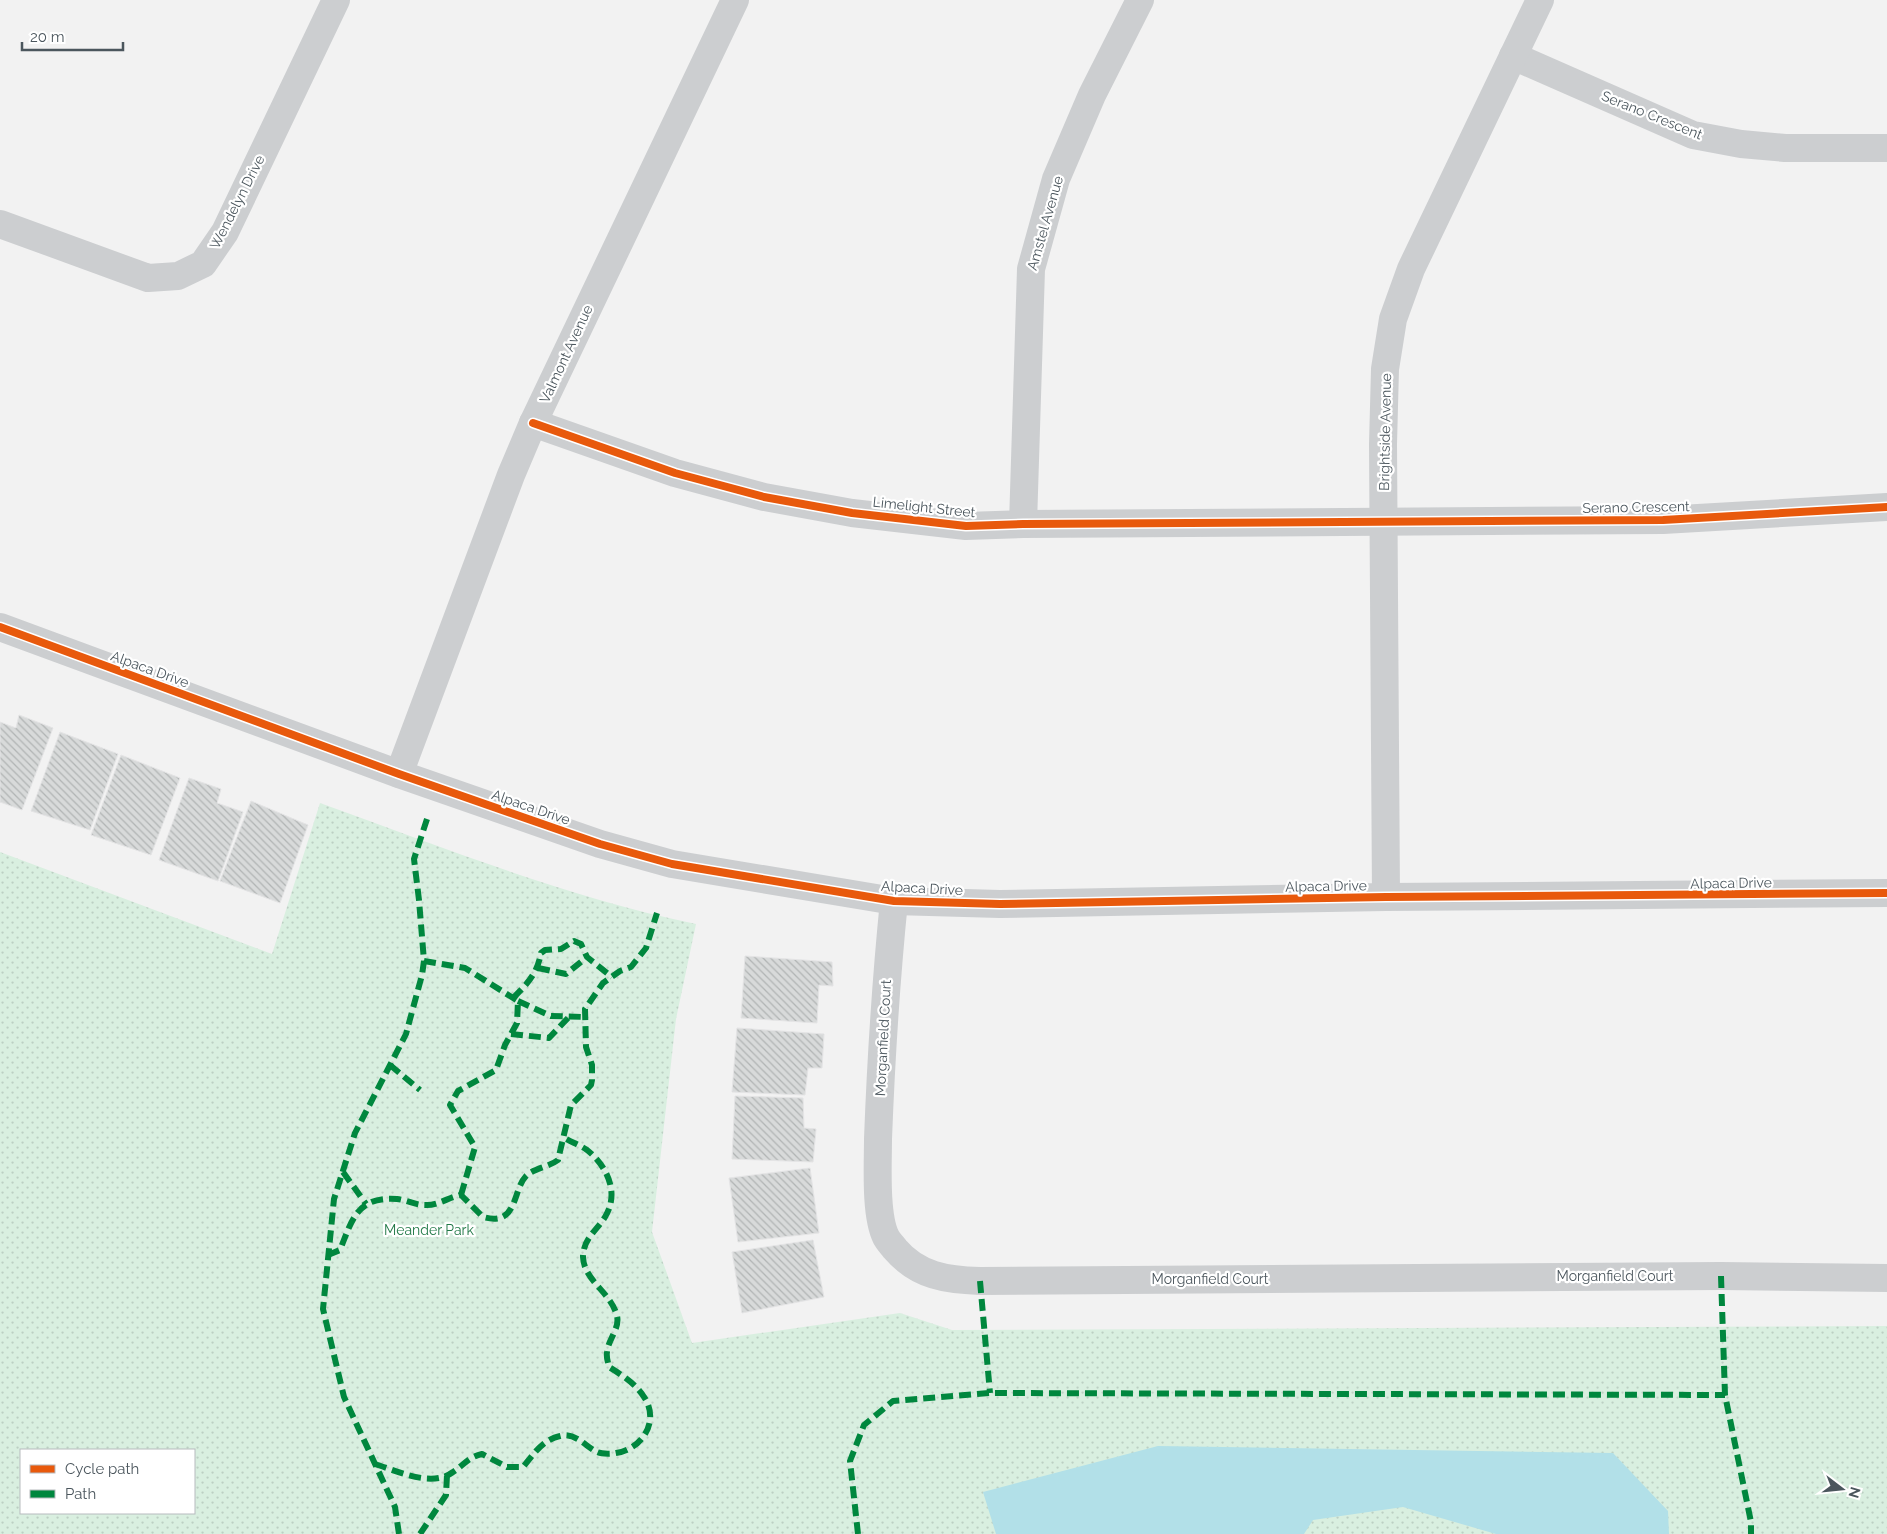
<svg xmlns="http://www.w3.org/2000/svg" width="1887" height="1534" viewBox="0 0 1887 1534" font-family="Raleway,sans-serif">
	<defs>
		<pattern id="park-dots" width="8" height="8" patternUnits="userSpaceOnUse" patternTransform="scale(1.25)"><rect width="8" height="8" fill="#d9efe0"/><path d="M2 2h.1M6 6h.1" fill="none" stroke="#bccfc3" stroke-width="1.8" stroke-linecap="round"/></pattern>
		<pattern id="building-back-hatch" width="6" height="6" patternUnits="userSpaceOnUse" patternTransform="scale(1.25)"><rect width="6" height="6" fill="#d8dada"/><path d="M-1 5l2 2M0 0l6 6M5-1l2 2" fill="none" stroke="#b1b4b4"/></pattern>
	</defs>
	<rect width="100%" height="100%" fill="#f2f2f2"/>
	<path fill="url(#park-dots)" fill-rule="evenodd" d="M320,803C444,848 567,897 696,924L676,1019L652,1232L692,1343L900,1313L952,1330L1887,1326V1534H0V852L272,954ZM21,1450H194V1513H21Z"/>
	<polygon fill="#b2e0e8" points="1158,1446 1613,1453 1668,1511 1669,1534 1496,1534 1403,1507 1313,1520 1304,1534 996,1534 983,1492"/>
	<g fill="url(#building-back-hatch)" stroke="#e4e4e5">
		<polygon points="19,715 53,728 22,810 0,802 0,722 16,728"/>
		<polygon points="60,732 118,754 90,830 31,811"/>
		<polygon points="121,755 180,778 151,855 91,835"/>
		<polygon points="189,778 221,789 217,803 243,812 218,881 159,860"/>
		<polygon points="251,801 308,825 280,903 220,881"/>
		<polygon points="745,956 832,962 833,986 819,985 817,1023 741,1018"/>
		<polygon points="737,1028 824,1034 822,1068 808,1068 805,1095 732,1092"/>
		<polygon points="735,1096 803,1098 804,1128 816,1129 813,1162 732,1159"/>
		<polygon points="810,1168 819,1233 738,1242 729,1178"/>
		<polygon points="813,1240 824,1297 742,1313 732,1252"/>
	</g>
	<g fill="none" stroke-linecap="round" stroke-linejoin="round">
		<g stroke="#ccced0" stroke-width="28">
			<polyline points="1513,56 1693,135 1741,144 1785,148 1887,148"/>
			<polyline points="0,224 148,278 178,276 203,264 225,232 336,0"/>
			<polyline points="533,423 675,473 764,497 852,513 966,526 1023,524 1663,520 1887,507"/>
			<polyline points="1023,524 1031,269 1056,179 1092,95 1140,0"/>
			<polyline points="0,627 399,774 600,844 672,864 894,901 1000,904 1386,897 1887,893"/>
			<polyline points="399,774 511,475 533,423 735,0"/>
			<polyline points="1386,897 1383,444 1385,369 1393,319 1411,269 1540,0"/>
			<path d="M894,901C886,980 881,1060 878,1139C878,1164 875,1215 886,1237C888,1241 892,1245 895,1249C918,1276 947,1280 980,1281L1721,1276L1887,1278"/>
		</g>
		<g stroke="#00873e" stroke-width="6" stroke-dasharray="12 6" stroke-linecap="butt">
			<polyline points="424,961 465,968 518,1001 517,1023 505,1045 496,1070 458,1091 450,1105 475,1147 461,1195"/>
			<polyline points="538,968 566,974 587,957"/>
			<path d="M513,998C528,983 537,974 541,953L545,950L561,949L574,941L581,944L587,957L612,977"/>
			<polyline points="518,1001 551,1016 585,1017"/>
			<polyline points="511,1034 549,1038 568,1018"/>
			<polyline points="390,1065 420,1090"/>
			<polyline points="343,1172 366,1204"/>
			<path d="M328,1255L340,1250C352,1220 357,1196 397,1199C407,1200 417,1206 427,1205C439,1205 449,1197 461,1195L483,1217C518,1227 512,1191 526,1176C534,1168 549,1167 558,1160L571,1105L591,1085L592,1080V1065L586,1047L585,1009L603,983L620,971L631,967L646,948L657,913"/>
			<polyline points="1721,1276 1725,1395 1751,1522 1751,1534"/>
			<polyline points="980,1281 990,1393"/>
			<path d="M375,1464C397,1471 432,1488 453,1472C464,1465 468,1457 482,1454L507,1467H523C534,1454 542,1440 560,1436C575,1432 585,1446 597,1452C601,1454 611,1454 616,1453C643,1449 660,1420 644,1397C636,1384 622,1375 609,1367C608,1362 606,1357 607,1352C608,1340 620,1328 617,1316C611,1292 584,1281 583,1257C583,1239 597,1230 605,1217C620,1193 607,1166 587,1150C580,1145 571,1142 563,1137"/>
			<polyline points="399,1534 395,1507 344,1397 323,1309 334,1199 355,1133 406,1034 422,975 424,961 419,900 414,859 428,816"/>
			<polyline points="420,1534 446,1495 447,1475"/>
			<polyline points="858,1534 850,1461 864,1425 893,1401 990,1393 1725,1395"/>
		</g>
		<g stroke="#fff" stroke-width="11">
			<g id="cycleway">
				<polyline points="533,423 675,473 764,497 852,513 966,526 1023,524 1663,520 1887,507"/>
				<polyline points="0,627 399,774 600,844 672,864 894,901 1000,904 1386,897 1887,893"/>
			</g>
		</g>
		<use href="#cycleway" stroke="#e8590c" stroke-width="8"/>
	</g>
	<g text-anchor="middle" stroke-width="4.5" stroke-linejoin="round" paint-order="stroke">
		<g font-size="14" fill="#4b565d" stroke="#fff">
			<text transform="translate(1652 115) rotate(22)" y="5">Serano Crescent</text>
			<text transform="translate(237 202) rotate(-63)" y="5">Wendelyn Drive</text>
			<text transform="translate(1045 223) rotate(-74)" y="5">Amstel Avenue</text>
			<text transform="translate(566 354) rotate(-65)" y="5">Valmont Avenue</text>
			<text transform="translate(1385 432) rotate(-89)" y="5">Brightside Avenue</text>
			<text transform="translate(924 507) rotate(6)" y="5">Limelight Street</text>
			<text transform="translate(1636 507) rotate(-1)" y="5">Serano Crescent</text>
			<text transform="translate(150 669) rotate(20)" y="5">Alpaca Drive</text>
			<text transform="translate(531 807) rotate(19)" y="5">Alpaca Drive</text>
			<text transform="translate(1731 883) rotate(-1)" y="5">Alpaca Drive</text>
			<text transform="translate(1326 886) rotate(-1)" y="5">Alpaca Drive</text>
			<text transform="translate(922 888) rotate(3)" y="5">Alpaca Drive</text>
			<text transform="translate(883 1038) rotate(-87)" y="5">Morganfield Court</text>
			<text x="1615" y="1281">Morganfield Court</text>
			<text x="1210" y="1284">Morganfield Court</text>
		</g>
		<g font-size="14" fill="#217947" stroke="#fff">
			<text x="429" y="1235">Meander Park</text>
		</g>
	</g>
	<rect x="20" y="1449" width="175" height="65" fill="#ffffff" stroke="#b7bbbe"/>
	<rect x="30" y="1465" width="25" height="8" fill="#e8590c" stroke="#b7bbbe"/>
	<text x="65" y="1474" font-size="15" fill="#4b565d">Cycle path</text>
	<rect x="30" y="1490" width="25" height="8" fill="#00873e" stroke="#b7bbbe"/>
	<text x="65" y="1499" font-size="15" fill="#4b565d">Path</text>
	<g transform="translate(1842 1489) rotate(106)" stroke="#ffffff" stroke-width="4" paint-order="stroke">
	<path d="M0-4L9 19L0 12L-9 19Z" fill="#4b565d"/>
	<text y="-8" font-size="14" font-weight="bold" text-anchor="middle" fill="#4b565d">N</text>
	</g>
	<path d="M22 42v8h101v-8" fill="none" stroke="#4b565d" stroke-width="2.5"/>
	<text x="30" y="42" font-size="15" fill="#4b565d" stroke="#ffffff" stroke-width="4" paint-order="stroke">20 m</text>
</svg>
